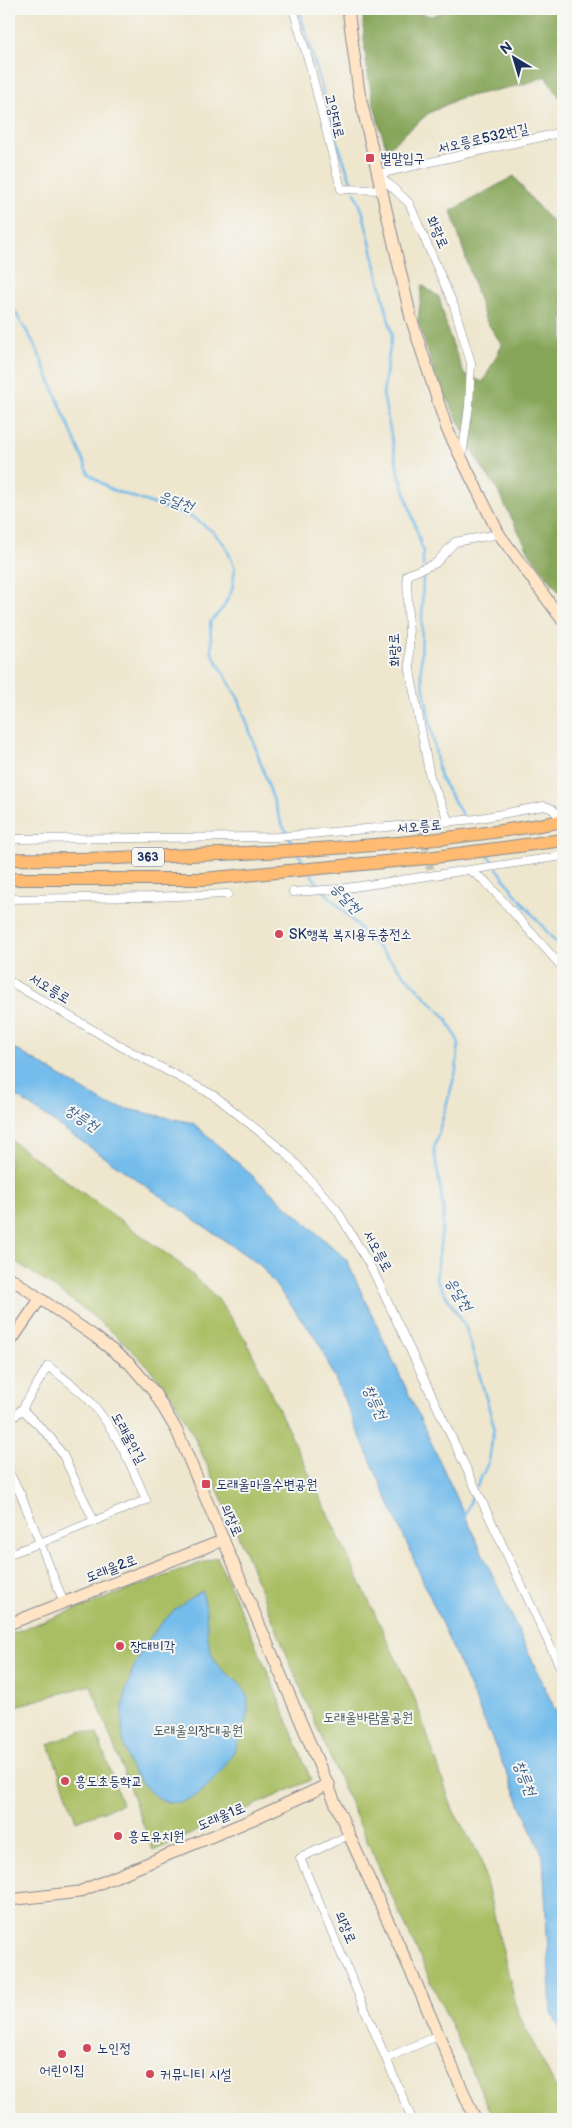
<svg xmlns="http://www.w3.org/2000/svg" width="572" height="2128" viewBox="0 0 572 2128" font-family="'Balsamiq Sans','Poor Story',sans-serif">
	<rect width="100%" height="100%" fill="#f6f6f2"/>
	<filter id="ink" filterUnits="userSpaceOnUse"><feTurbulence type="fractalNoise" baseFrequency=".02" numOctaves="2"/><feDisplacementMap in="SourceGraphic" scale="10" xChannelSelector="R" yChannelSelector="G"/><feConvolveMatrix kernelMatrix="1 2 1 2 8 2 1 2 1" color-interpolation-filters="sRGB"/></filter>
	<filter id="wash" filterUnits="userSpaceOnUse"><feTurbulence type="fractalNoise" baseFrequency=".0096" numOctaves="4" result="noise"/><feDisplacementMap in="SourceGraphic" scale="20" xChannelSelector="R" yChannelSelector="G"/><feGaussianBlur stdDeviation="1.12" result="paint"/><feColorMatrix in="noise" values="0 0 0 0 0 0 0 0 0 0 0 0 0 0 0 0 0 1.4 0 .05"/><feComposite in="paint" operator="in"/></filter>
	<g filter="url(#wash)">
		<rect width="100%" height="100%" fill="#eee6cd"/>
		<g fill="#a9be62" stroke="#627660">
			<path d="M9,1139L183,1266L217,1298L246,1340L415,1699L453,1810L480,1857L518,2014L563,2101V2119H494C430,1978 363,1837 303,1694C273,1622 246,1550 213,1479C199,1447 185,1413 164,1386C123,1333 64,1294 9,1257Z"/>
			<polygon points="217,1557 269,1675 311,1780 153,1851 91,1685 9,1708 9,1634"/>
			<polygon points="82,1731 97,1734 122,1804 76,1821 49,1744"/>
		</g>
		<g fill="#86a558" stroke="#506a5b">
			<path d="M363,9H402L432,16L449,9H563V103L546,76L525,84L460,98L429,113L387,149C371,104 363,56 363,9Z"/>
			<path d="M514,176C529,196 543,215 563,230V597L530,554L495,486L479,463L434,373L418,321L422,285L439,297L448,332L464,374L483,382L502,345L485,319L451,211Z"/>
		</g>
		<g fill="#73bceb" stroke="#4776a4">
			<polygon points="9,1045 108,1105 193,1123 346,1259 563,1727 563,2036 551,2010 543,1856 319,1342 260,1265 9,1091"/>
			<path d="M202,1591C210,1614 203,1639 215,1661C224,1676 246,1681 248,1701C250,1722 234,1755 221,1771C215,1778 208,1787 200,1793C193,1799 177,1804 168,1802C154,1799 135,1778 130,1766C127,1759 125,1748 123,1740C115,1682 151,1618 202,1591Z"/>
		</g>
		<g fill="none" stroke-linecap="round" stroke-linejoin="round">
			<g stroke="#73bceb" stroke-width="2.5">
				<polyline points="299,9 339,147 353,187"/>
				<polyline points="355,192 363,213 392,334 383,394 398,470 423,551 423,566"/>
				<polyline points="9,302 35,345 89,474 110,489 194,518 212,531 225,545 235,568 232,590 223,608 210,622 212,653 239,700 281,822 294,846"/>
				<polyline points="423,571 421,673 440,777 464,818"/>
				<polyline points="487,854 494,864"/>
				<polyline points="299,855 305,865"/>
				<polyline points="497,868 513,891 563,951"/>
				<polyline points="311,874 321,888"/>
				<polyline points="325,892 446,1018 459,1043 456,1071 434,1149 444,1212 436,1279 466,1328 494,1426 489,1461 477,1486"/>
				<polyline points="464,1519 474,1491"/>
			</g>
		</g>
	</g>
	<g filter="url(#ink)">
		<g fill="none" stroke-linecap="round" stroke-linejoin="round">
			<polyline stroke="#c4c1b7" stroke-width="8" stroke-dasharray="8 4" stroke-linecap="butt" points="422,830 430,869"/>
			<g stroke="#848a96" stroke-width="9">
				<g id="street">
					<polyline points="293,9 310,66 341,189 382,190"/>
					<polyline points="378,174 409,203 454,306 471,363 469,406 462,457"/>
					<polyline points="378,174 563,132"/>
					<polyline points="449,822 430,777 410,671 407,575 436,563 455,542 499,534"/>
					<path d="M9,839L277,837L475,819L544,806C554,808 557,813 561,822"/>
					<polyline points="471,871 485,881 563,968"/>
					<polyline points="293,892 340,889 563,856"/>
					<polyline points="9,899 151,897 228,894"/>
					<polyline points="9,981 124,1048 215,1096 286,1153 337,1210 373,1271 563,1673"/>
					<polyline points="22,1409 50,1437 63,1455 94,1521"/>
					<path d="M9,1422L22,1409L48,1366C62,1377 78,1388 89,1400C116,1430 131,1464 146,1500L40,1543L9,1554"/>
					<polyline points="9,1472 21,1495 64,1603"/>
					<polyline points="349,1835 300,1858 412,2119"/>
					<polyline points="387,2058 439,2035"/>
				</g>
			</g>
			<g stroke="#848a96" stroke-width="13">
				<g id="secondary">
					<polyline points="348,9 359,92 411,318 447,429 499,534 563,621"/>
					<polyline points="9,1277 94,1336 130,1364 154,1392 177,1431 349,1835 417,1985 475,2119"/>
					<polyline points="9,1344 40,1299"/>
					<polyline points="9,1624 224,1540"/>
					<polyline points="9,1900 79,1892 251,1820 329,1784"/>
				</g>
			</g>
			<g stroke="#848a96" stroke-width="14">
				<g id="primary">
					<path d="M9,859C69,860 130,858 190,855C315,851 440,843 563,821"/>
					<polyline points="9,879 203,879 427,858 563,840"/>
				</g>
			</g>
			<use href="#street" stroke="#fff" stroke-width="8"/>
			<use href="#secondary" stroke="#ffe4c6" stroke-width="11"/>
			<use href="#primary" stroke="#febb71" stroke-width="12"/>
		</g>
	</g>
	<g fill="#d1495b" stroke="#f6f6f2" stroke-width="2">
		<rect x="365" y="153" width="10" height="10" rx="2.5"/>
		<circle cx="279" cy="934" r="5"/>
		<rect x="201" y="1479" width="10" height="10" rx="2.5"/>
		<circle cx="120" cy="1646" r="5"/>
		<circle cx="65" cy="1781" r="5"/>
		<circle cx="118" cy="1836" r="5"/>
		<circle cx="87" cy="2048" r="5"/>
		<circle cx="62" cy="2054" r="5"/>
		<circle cx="150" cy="2074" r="5"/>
	</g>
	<g text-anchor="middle" stroke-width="4" stroke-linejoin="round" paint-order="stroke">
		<rect fill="#f6f6f2" stroke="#5d6b8a" stroke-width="1" x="132" y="847.5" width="32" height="19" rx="4"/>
		<g font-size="12" font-weight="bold" fill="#1b2f5e">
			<text x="148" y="861">363</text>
		</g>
		<g font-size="14" fill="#1b2f5e" stroke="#f6f6f2">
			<text transform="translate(335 116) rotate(76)" y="5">고양대로</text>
			<text transform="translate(483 138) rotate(-13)" y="5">서오릉로532번길</text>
			<text transform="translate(438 232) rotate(66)" y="5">화랑로</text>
			<text transform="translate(394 650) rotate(-92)" y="5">화랑로</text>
			<text transform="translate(419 826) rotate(-5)" y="5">서오릉로</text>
			<text transform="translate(50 988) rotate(31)" y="5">서오릉로</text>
			<text transform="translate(378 1251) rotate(61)" y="5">서오릉로</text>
			<text transform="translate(129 1438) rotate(61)" y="5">도래울안길</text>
			<text transform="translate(232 1520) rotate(66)" y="5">의장로</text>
			<text transform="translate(111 1568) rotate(-21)" y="5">도래울2로</text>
			<text transform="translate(221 1816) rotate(-23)" y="5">도래울1로</text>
			<text transform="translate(346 1927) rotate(67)" y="5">의장로</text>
		</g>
		<g font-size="14" fill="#1b2f5e" stroke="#f6f6f2" text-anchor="start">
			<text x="380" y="163">벌말입구</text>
			<text x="289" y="939">SK행복 복지용두충전소</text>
			<text x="216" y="1489">도래울마을수변공원</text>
			<text x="130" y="1651">장대비각</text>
			<text x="75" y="1786">흥도초등학교</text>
			<text x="128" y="1841">흥도유치원</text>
			<text x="97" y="2053">노인정</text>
			<text x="62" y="2075" text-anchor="middle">어린이집</text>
			<text x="160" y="2079">커뮤니티 시설</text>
		</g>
		<g font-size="14" fill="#465a5f" stroke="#f6f6f2">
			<text x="368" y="1722">도래울바람물공원</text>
			<text x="198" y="1735">도래울의장대공원</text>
		</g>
		<g font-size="15" font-style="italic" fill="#355988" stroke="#f6f6f2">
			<text transform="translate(176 501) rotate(20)" y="5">응달천</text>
			<text transform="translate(346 898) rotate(47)" y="5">응달천</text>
			<text transform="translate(82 1118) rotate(33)" y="5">창릉천</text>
			<text transform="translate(459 1294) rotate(58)" y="5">응달천</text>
			<text transform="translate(375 1402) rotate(65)" y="5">창릉천</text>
			<text transform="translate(525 1778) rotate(68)" y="5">창릉천</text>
		</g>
	</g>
	<rect width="572" height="2128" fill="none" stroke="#f6f6f2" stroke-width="30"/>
	<g transform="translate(514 58) rotate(322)" stroke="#f6f6f2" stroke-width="4" paint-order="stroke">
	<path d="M0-4L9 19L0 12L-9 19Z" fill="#1b2f5e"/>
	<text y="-8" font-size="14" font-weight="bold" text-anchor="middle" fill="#1b2f5e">N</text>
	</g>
</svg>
